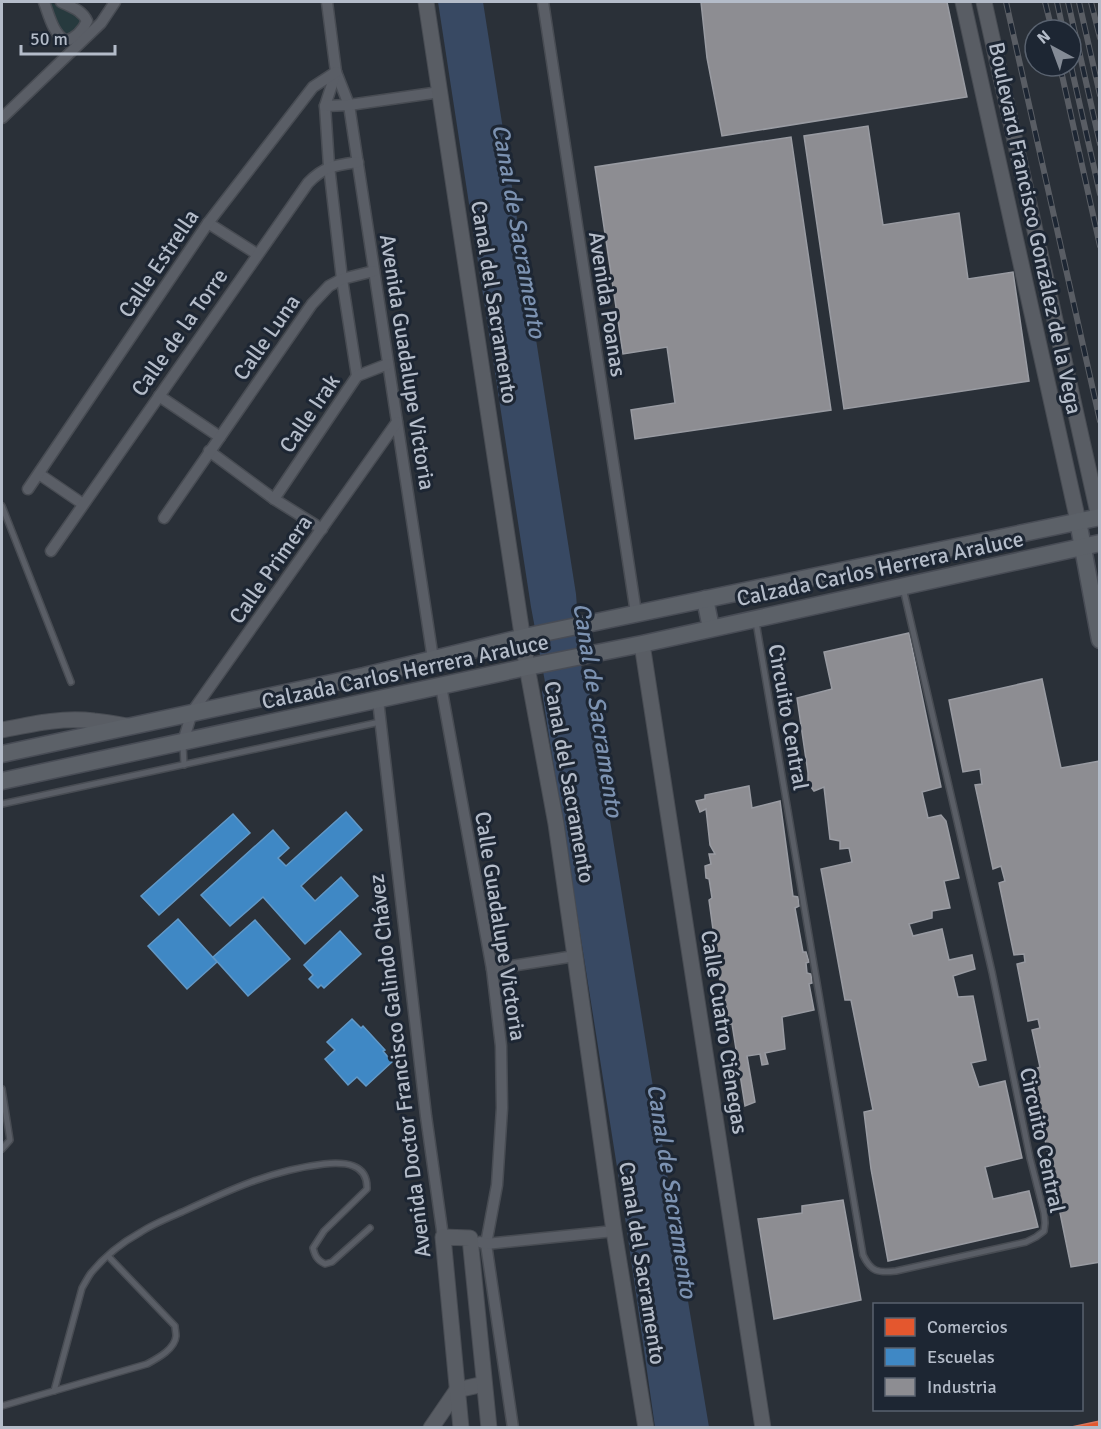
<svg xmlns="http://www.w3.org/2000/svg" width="1101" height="1429" viewBox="0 0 1101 1429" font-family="Signika,sans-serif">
	<rect width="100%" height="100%" fill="#2a3038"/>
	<polygon fill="#273a3e" points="49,2 78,14 82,22 68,36 63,36 59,30"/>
	<polygon fill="#384963" points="438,2 483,2 576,594 582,674 587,678 674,1217 709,1427 655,1427 626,1224 542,692 545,682 531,607"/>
	<polygon fill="#e4572e" stroke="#d6755c" stroke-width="1.5" points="1100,1421 1100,1428 1071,1428 1071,1427"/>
	<g fill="#3f88c5" stroke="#6298c6" stroke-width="1.5">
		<polygon points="346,812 362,830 301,886 315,901 341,877 358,896 305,944 263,897 230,926 201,895 273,830 289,848 278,858 286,866"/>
		<polygon points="233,814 250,833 159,915 141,896"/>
		<polygon points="178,919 217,962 187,989 148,946"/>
		<polygon points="255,920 290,959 248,996 213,957"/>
		<polygon points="340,931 361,954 324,988 321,985 318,988 309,979 313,975 304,965"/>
		<polygon points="352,1019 361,1028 363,1026 385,1050 383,1051 392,1062 366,1086 357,1077 348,1085 325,1059 335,1050 327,1042"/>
	</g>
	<g fill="#8d8d92" stroke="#999ba2" stroke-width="1.5">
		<polygon points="701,2 947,2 967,97 722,136 707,58"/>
		<polygon points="868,126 883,225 959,213 968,279 1013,272 1029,381 844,409 804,136"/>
		<polygon points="791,137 831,410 635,439 631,410 675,403 667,347 623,354 595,167"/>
		<polygon points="909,633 941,787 922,792 928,818 941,815 946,821 959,878 944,881 950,908 932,911 932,918 909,924 913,936 942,929 949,960 972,955 975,969 953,976 958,997 973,996 986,1060 971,1063 979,1087 1005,1081 1022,1158 985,1167 993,1199 1029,1191 1038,1227 888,1261 871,1169 864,1112 873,1110 851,1000 845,1000 821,869 852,862 849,848 840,849 840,841 830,839 824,787 814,791 808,783 808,773 797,698 832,689 824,652"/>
		<polygon points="1042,679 1061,768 1100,761 1100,1262 1071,1267 1031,1071 1040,1067 1032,1030 1040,1028 1038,1019 1028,1021 1017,964 1025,962 1024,954 1014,955 999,883 1005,881 1001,866 993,869 975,785 982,784 980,769 963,772 949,700"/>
		<polygon points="749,786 752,808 780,801 793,896 798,897 799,906 795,908 803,952 806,952 809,962 806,963 807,973 811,974 812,983 809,984 814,1010 782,1017 785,1049 765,1053 768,1064 762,1065 760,1054 747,1056 755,1102 745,1106 732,1024 729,1024 723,985 720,981 709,900 712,898 709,879 706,878 705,866 711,864 709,854 715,854 710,845 706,809 700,812 696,801 705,799 705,795"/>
		<polygon points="843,1200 861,1300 774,1319 758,1219 802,1213 802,1206"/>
	</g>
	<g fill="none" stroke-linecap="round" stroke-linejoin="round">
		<g stroke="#484c53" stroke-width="8">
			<g id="lane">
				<polyline points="2,506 71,682"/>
				<path d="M756,622L863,1255C871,1272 878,1273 896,1271L1026,1242L1036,1237L1044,1231L1045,1223L1044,1213L1030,1158L992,972L903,588"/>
				<polyline points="183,745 184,765"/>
				<polyline points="2,804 380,722"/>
				<polyline points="2,1089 10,1140 2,1149"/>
				<path d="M54,1391L82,1288C85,1283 88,1277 91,1273C104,1257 123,1242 141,1232C153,1224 168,1218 182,1212C229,1190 272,1170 324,1164C344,1162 368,1163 367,1189L324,1231L313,1248C315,1256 317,1260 325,1264L332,1262L370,1228"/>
				<path d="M2,1406L147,1364C158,1358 175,1349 176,1336C176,1332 175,1329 175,1326L108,1256"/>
			</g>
		</g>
		<g stroke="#484c53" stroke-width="13">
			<g id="street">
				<path d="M44,2C49,15 53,34 66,41C75,38 83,30 87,21C82,10 71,7 61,2"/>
				<polyline points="327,2 336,72 349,105 433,659"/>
				<polyline points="543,2 636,613"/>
				<polyline points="336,72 325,106 329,166 342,279 357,376"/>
				<polyline points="325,106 349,105 440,92"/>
				<polyline points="2,118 101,23 115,2"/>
				<polyline points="208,223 257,254"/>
				<polyline points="159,396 220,437"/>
				<polyline points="209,451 274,499 322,529"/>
				<polyline points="39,474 83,504"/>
				<polyline points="28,489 208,223 313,87 336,72"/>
				<polyline points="274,499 357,376 388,364"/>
				<polyline points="164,518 312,304 329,286 342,279 374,271"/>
				<path d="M51,551L308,183C324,166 336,165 358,162"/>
				<polyline points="441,686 492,969 501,1046 502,1108 497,1185 486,1244 513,1428"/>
				<polyline points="378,700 426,1116 443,1237"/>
				<polyline points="183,742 192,712 397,422"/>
				<polyline points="492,969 575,956"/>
				<polyline points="480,1242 486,1244 614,1231"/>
			</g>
		</g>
		<g stroke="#484c53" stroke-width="17">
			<g id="secondary">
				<polyline points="426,2 527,667 556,824 575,956 614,1231 646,1428"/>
				<polyline points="963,2 1078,521"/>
				<polyline points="984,2 1099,517"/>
				<polyline points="642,644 763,1428"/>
				<path d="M2,730C32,724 63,717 94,721C105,722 116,724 127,726"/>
				<polyline points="431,1428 457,1390 484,1384"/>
				<polyline points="461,1428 443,1237 470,1238 489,1428"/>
			</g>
		</g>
		<g stroke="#484c55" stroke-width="19">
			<g id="primary">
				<polyline points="1078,521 1100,640"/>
				<polyline points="705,599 711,628"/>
				<polyline points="2,754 364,676 529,636 1100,517"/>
				<polyline points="2,781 527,667 642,644 1100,543"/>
			</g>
		</g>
		<use href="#lane" stroke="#5a5e66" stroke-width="5"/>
		<use href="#street" stroke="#5a5e66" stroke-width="10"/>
		<use href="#secondary" stroke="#595d64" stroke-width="15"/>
		<use href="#primary" stroke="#5c6168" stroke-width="16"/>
		<g stroke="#595d64" stroke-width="6">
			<g id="rail">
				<polyline points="1006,2 1100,421"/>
				<polyline points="1045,2 1052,30"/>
				<polyline points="1057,2 1063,30"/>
				<polyline points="1068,2 1100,144"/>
				<polyline points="1079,2 1100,95"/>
				<polyline points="1091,2 1100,38"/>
				<polyline points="1060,66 1100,246"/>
				<polyline points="1071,66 1100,194"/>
			</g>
		</g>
		<use href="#rail" stroke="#1d2633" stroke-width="4" stroke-dasharray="11" stroke-linecap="butt"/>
	</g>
	<g text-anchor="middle" stroke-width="6" stroke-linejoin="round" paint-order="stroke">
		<g font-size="22" fill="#b4bcc9" stroke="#1d2633">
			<text transform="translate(1036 228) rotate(78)" y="8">Boulevard Francisco González de la Vega</text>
			<text transform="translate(158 263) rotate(-56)" y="8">Calle Estrella</text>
			<text transform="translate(495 302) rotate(81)" y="8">Canal del Sacramento</text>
			<text transform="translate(608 304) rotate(81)" y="8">Avenida Poanas</text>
			<text transform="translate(179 332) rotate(-55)" y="8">Calle de la Torre</text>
			<text transform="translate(266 337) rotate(-55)" y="8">Calle Luna</text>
			<text transform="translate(408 362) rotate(81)" y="8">Avenida Guadalupe Victoria</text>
			<text transform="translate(309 413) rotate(-56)" y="8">Calle Irak</text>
			<text transform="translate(880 568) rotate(-12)" y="8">Calzada Carlos Herrera Araluce</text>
			<text transform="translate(270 569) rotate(-55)" y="8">Calle Primera</text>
			<text transform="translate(405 671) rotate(-12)" y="8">Calzada Carlos Herrera Araluce</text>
			<text transform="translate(789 717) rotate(80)" y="8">Circuito Central</text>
			<text transform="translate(570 782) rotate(80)" y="8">Canal del Sacramento</text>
			<text transform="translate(501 926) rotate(81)" y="8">Calle Guadalupe Victoria</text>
			<text transform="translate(725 1032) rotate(81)" y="8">Calle Cuatro Ciénegas</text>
			<text transform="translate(399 1066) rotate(-97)" y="8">Avenida Doctor Francisco Galindo Chávez</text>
			<text transform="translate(1043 1140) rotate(78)" y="8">Circuito Central</text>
			<text transform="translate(643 1263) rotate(81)" y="8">Canal del Sacramento</text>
		</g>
		<g font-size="24" font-style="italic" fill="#7c92b1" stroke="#1d2633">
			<text transform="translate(519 231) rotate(80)" y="8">Canal de Sacramento</text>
			<text transform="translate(598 710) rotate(81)" y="8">Canal de Sacramento</text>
			<text transform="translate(672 1191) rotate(81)" y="8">Canal de Sacramento</text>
		</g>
	</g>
	<rect width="1101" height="1429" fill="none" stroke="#b4bcc9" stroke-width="6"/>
	<rect x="873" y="1303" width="210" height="108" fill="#1d2633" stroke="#59626f" stroke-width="1.5"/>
	<rect x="885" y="1318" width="30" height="18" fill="#e4572e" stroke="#59626f" stroke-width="1.5"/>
	<text x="927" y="1333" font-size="18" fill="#b4bcc9">Comercios</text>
	<rect x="885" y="1348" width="30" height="18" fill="#3f88c5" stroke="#59626f" stroke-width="1.5"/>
	<text x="927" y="1363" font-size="18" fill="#b4bcc9">Escuelas</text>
	<rect x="885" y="1378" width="30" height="18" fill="#8d8d92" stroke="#59626f" stroke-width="1.5"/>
	<text x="927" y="1393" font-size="18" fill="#b4bcc9">Industria</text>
	<g transform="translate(1053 48) rotate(319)"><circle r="28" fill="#1d2633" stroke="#59626f" stroke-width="1.5"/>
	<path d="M0-4.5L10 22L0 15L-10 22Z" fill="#848b96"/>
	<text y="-9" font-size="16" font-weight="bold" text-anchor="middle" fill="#b4bcc9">N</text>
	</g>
	<path d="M21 45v9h94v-9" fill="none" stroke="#b4bcc9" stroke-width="3"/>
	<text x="30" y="45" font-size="18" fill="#b4bcc9" stroke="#1d2633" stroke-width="4.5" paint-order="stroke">50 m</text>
</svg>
